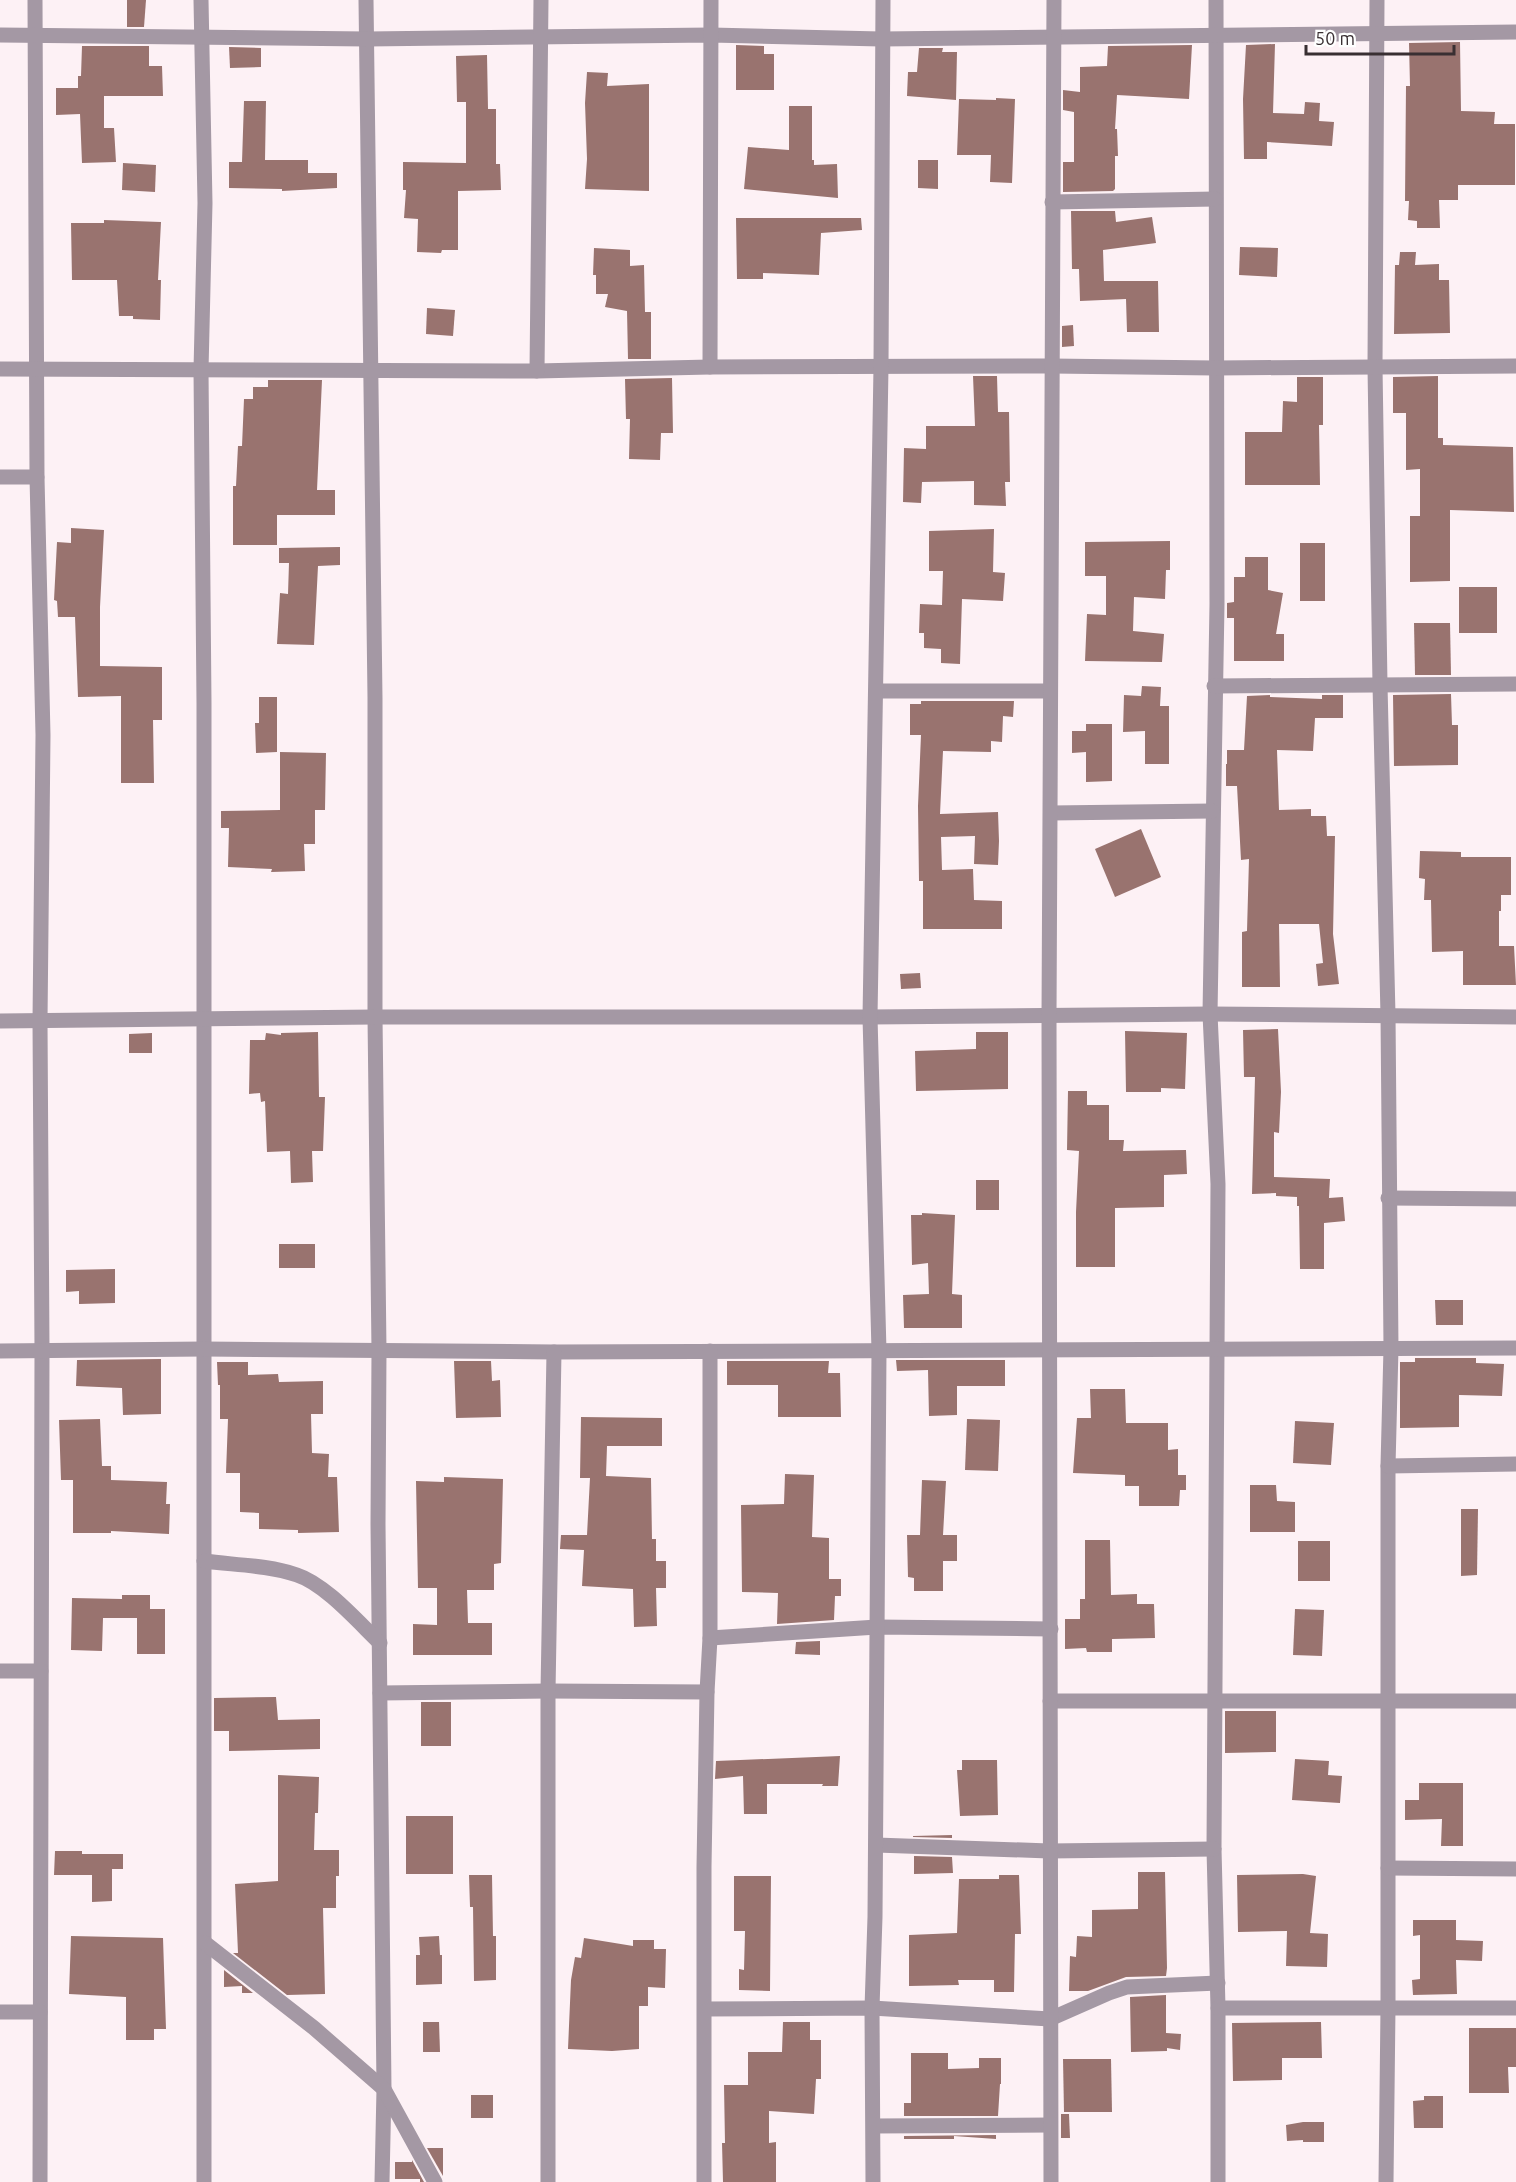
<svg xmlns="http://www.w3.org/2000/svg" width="1516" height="2182" viewBox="0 0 1516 2182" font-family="Ubuntu,sans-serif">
	<rect width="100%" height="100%" fill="#fdf1f5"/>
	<g fill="#99736f">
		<polygon points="127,0 146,0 144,27 127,27"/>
		<polygon points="1460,42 1461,111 1495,112 1494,124 1515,124 1515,185 1458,185 1458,200 1439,200 1440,228 1417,228 1417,221 1408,220 1409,201 1405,201 1406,86 1410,86 1409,43"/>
		<polygon points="1275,44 1273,113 1304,114 1305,102 1320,103 1319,121 1334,122 1332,146 1267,142 1267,159 1244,159 1243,99 1246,45"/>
		<polygon points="736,45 764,46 764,54 774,54 774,90 736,90"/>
		<polygon points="1192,45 1189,99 1117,95 1115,129 1117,129 1118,156 1115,156 1115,189 1113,191 1063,192 1063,162 1074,162 1074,112 1063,110 1063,90 1080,92 1080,67 1107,66 1108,46"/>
		<polygon points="82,46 149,46 149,66 162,66 163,96 104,96 104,128 114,128 116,162 82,163 80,114 56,115 56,88 78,88 78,76 81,76"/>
		<polygon points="229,47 261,48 261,67 230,68"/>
		<polygon points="919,48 943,48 942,52 957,52 956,100 907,96 908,72 917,72"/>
		<polygon points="487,55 488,109 496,109 496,164 500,164 501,190 458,191 458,250 442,250 441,253 417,252 418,219 404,218 406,190 403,190 403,162 466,163 466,102 457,102 456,56"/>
		<polygon points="587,72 608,73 607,86 649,84 649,191 585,189 587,159 585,103"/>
		<polygon points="996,98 1015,99 1012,183 990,182 991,155 957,155 959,99 996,100"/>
		<polygon points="244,101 266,101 265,160 308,160 308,173 337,173 337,188 282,191 282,189 229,188 229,162 242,162"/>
		<polygon points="789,106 812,106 812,160 814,160 814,165 837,164 838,198 744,189 748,147 789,150"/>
		<polygon points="918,160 938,160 938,189 918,188"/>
		<polygon points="123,163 156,165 155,192 122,190"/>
		<polygon points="1071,211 1115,211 1116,222 1152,217 1156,243 1103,250 1104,281 1158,281 1159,332 1127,332 1126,299 1080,301 1079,269 1072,269"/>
		<polygon points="736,218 861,218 862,230 821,233 819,275 763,273 763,279 737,279"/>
		<polygon points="104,220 161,222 158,280 161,280 160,320 133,319 133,316 119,316 117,280 72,280 71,223 104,223"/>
		<polygon points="1240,247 1278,248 1277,277 1239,275"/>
		<polygon points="594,248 630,250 630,266 644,265 645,312 651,312 651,359 628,359 627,311 605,307 608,294 596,294 596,275 593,275"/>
		<polygon points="1400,252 1416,252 1415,265 1439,264 1439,280 1449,280 1450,333 1394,334 1395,265 1399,265"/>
		<polygon points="427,308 455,310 453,336 426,334"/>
		<polygon points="1073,325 1074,346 1062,347 1062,326"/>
		<polygon points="973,376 997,376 998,412 1009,412 1010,482 1005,482 1006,506 974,505 974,481 922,482 921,503 903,502 904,448 926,449 926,426 975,426"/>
		<polygon points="1438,376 1438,438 1443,438 1443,445 1513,447 1514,512 1450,510 1450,581 1410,582 1410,516 1420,516 1420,469 1406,470 1406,413 1393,413 1393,377"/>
		<polygon points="1297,377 1323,377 1323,425 1319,425 1320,485 1245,485 1245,432 1282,432 1283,401 1297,402"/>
		<polygon points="672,378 673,433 661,433 660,460 629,459 630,419 626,419 625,379"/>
		<polygon points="268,380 322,380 317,490 335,490 335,515 277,515 277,545 233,545 233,486 236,486 238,446 242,446 244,399 253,399 253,387 268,387"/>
		<polygon points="71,528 104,530 100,607 100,666 162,667 162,720 153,720 154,783 121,783 121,696 78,697 75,617 58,617 57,601 54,600 57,542 71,543"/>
		<polygon points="994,529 993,572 1005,573 1003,601 962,599 960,664 941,663 941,649 924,648 924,633 919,633 920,604 942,605 943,571 929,571 929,531"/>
		<polygon points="1170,541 1170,570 1166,570 1165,599 1134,597 1133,631 1164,634 1162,662 1085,661 1087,614 1106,615 1106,576 1085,576 1085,542"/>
		<rect x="1300" y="543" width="25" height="58"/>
		<polygon points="340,547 340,565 318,566 314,645 277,644 280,593 288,594 289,563 279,563 279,548"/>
		<polygon points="1245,557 1268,557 1268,590 1283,593 1276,634 1284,634 1284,661 1234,661 1234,618 1227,618 1227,603 1234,602 1234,577 1245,577"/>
		<rect x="1459" y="587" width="38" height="46"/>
		<polygon points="1414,623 1450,623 1451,675 1415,675"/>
		<polygon points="1142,686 1161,687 1160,706 1169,706 1169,764 1145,764 1145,731 1123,732 1124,695 1141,696"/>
		<polygon points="1451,694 1452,725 1458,725 1458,765 1394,766 1393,695"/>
		<polygon points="1270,695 1270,697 1322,699 1322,695 1343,695 1343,718 1315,718 1313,751 1277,750 1279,810 1311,809 1311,816 1326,816 1327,836 1335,836 1333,934 1339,984 1318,986 1316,964 1323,963 1319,924 1279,924 1280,987 1242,987 1242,932 1247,931 1249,859 1241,860 1237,786 1226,786 1226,764 1227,764 1227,750 1244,750 1247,696"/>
		<polygon points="259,697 277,697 277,752 256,753 255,723 259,723"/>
		<polygon points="921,701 1014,701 1013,717 1003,716 1002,742 991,741 991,752 943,751 940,814 998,812 999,841 998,865 974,864 975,836 941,837 942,870 973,869 974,900 1002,901 1002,929 923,929 923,881 919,881 918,806 921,735 910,735 910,704 921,704"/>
		<polygon points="1086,724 1112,724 1112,781 1086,782 1086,752 1072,753 1072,731 1086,731"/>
		<polygon points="280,752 326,753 325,810 315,810 315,844 304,844 305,871 271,872 272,869 228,867 229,828 221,828 221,811 280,810"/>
		<polygon points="1141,829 1161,877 1115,897 1095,849"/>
		<polygon points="1420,851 1461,852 1461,857 1511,857 1511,895 1501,895 1501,911 1499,911 1499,946 1514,946 1516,985 1463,985 1463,951 1432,952 1431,900 1424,900 1425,879 1419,878"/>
		<polygon points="920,973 921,988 901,989 900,974"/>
		<polygon points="1278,1029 1281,1092 1279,1133 1274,1132 1274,1177 1330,1179 1329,1198 1343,1197 1345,1221 1324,1223 1324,1269 1300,1269 1299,1206 1297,1206 1297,1197 1276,1196 1276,1193 1252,1194 1255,1077 1244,1077 1243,1030"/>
		<polygon points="1125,1031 1187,1033 1185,1089 1161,1088 1161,1092 1126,1092"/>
		<polygon points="318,1032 319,1097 325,1097 323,1151 312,1151 313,1182 291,1183 290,1151 267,1152 265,1101 261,1102 260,1093 249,1094 250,1040 265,1040 266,1033 281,1035 281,1033"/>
		<polygon points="976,1032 1008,1032 1008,1089 916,1091 915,1051 976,1049"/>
		<polygon points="152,1033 152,1053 129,1053 129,1034"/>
		<polygon points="1068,1091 1087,1091 1087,1105 1109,1105 1109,1140 1124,1140 1123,1151 1186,1150 1187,1174 1164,1175 1164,1207 1115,1208 1115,1267 1076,1267 1076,1212 1079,1151 1067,1150"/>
		<rect x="976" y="1180" width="23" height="30"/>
		<polygon points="922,1213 955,1215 952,1294 962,1295 962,1328 904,1328 903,1295 929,1294 928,1263 912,1265 911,1215 922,1215"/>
		<rect x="279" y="1244" width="36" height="24"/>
		<polygon points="115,1269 115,1303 79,1304 79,1291 66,1292 66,1270"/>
		<polygon points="1435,1300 1463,1300 1463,1325 1436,1325"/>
		<polygon points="1415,1358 1476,1358 1476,1363 1504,1364 1502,1396 1459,1395 1459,1427 1400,1428 1400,1362 1415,1362"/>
		<polygon points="161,1359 161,1414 123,1415 122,1388 76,1386 77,1360"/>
		<polygon points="896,1360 1005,1360 1005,1386 957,1386 957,1415 929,1416 928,1370 897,1371"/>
		<polygon points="454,1361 491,1361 492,1381 500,1380 501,1417 456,1418"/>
		<polygon points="727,1361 829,1361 828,1373 840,1373 841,1417 778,1417 778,1385 727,1385"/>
		<polygon points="217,1362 248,1362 248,1375 278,1374 279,1382 323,1381 323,1414 311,1414 312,1453 329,1454 328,1477 337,1477 339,1532 298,1533 298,1530 259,1529 259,1513 240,1512 240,1473 226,1473 228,1419 220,1419 220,1385 218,1385"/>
		<polygon points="1090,1389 1125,1389 1126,1423 1168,1423 1168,1450 1178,1449 1178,1475 1186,1475 1186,1490 1180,1490 1179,1506 1139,1506 1139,1486 1125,1486 1125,1475 1073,1473 1077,1418 1091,1418"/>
		<polygon points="581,1417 662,1418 662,1446 607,1446 606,1476 651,1478 652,1539 656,1539 656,1561 666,1561 666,1588 656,1588 657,1626 634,1627 633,1589 582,1586 584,1550 560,1549 561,1535 587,1535 590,1478 580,1478"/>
		<polygon points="100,1419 102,1466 111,1466 111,1480 167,1482 166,1504 170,1504 169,1534 111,1531 111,1533 73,1533 73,1480 61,1480 59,1420"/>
		<polygon points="967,1419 1000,1420 998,1471 965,1470"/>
		<polygon points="1295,1421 1334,1423 1331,1465 1293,1463"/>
		<polygon points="785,1474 814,1475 812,1537 829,1538 829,1579 841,1579 841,1596 835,1596 834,1620 777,1624 778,1593 742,1592 741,1505 784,1504"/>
		<polygon points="444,1477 503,1479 501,1563 494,1564 494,1590 467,1590 468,1623 492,1623 492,1655 413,1655 413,1624 437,1625 437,1588 418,1588 416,1481 444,1482"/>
		<polygon points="922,1480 946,1481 943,1535 957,1535 957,1561 943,1561 943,1591 914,1591 914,1578 908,1577 907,1535 920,1535"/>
		<polygon points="1250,1485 1276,1485 1277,1501 1295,1502 1295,1532 1250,1532"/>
		<polygon points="1461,1509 1478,1509 1477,1575 1461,1576"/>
		<polygon points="1085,1540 1110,1540 1111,1595 1137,1594 1137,1604 1154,1604 1155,1638 1112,1639 1112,1652 1087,1652 1086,1648 1065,1649 1065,1619 1080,1619 1080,1599 1085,1599"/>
		<rect x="1298" y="1541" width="32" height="40"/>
		<polygon points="122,1595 150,1595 150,1609 165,1609 165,1654 137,1654 137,1618 103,1618 102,1651 71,1650 72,1598 122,1599"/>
		<polygon points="1295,1609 1324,1610 1322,1656 1293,1655"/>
		<polygon points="820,1641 820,1655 795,1654 796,1642"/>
		<polygon points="276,1697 278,1720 320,1719 320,1749 229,1751 229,1731 214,1731 214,1698"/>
		<rect x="421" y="1702" width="30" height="44"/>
		<polygon points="1225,1711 1276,1711 1276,1752 1225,1753"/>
		<polygon points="840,1756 838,1786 822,1786 823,1784 767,1784 767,1814 744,1814 743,1776 715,1779 716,1761"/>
		<polygon points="1295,1759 1329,1761 1328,1775 1342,1776 1340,1803 1292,1800"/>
		<polygon points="962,1760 997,1760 998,1815 960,1816 957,1770 962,1770"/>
		<polygon points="278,1775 319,1777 318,1813 315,1813 314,1850 339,1850 339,1876 336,1876 336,1908 323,1908 325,1994 287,1995 233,1953 238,1953 235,1884 278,1881"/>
		<polygon points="1419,1783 1463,1783 1463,1846 1441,1846 1442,1819 1405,1820 1405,1800 1419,1800"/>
		<rect x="406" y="1816" width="47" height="58"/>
		<polygon points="952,1835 952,1838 913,1837 913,1836"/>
		<polygon points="55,1851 82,1851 82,1854 123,1854 123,1869 112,1869 112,1901 92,1902 92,1875 54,1875"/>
		<polygon points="914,1856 952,1857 953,1873 914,1874"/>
		<polygon points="1138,1872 1165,1872 1167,1968 1166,1976 1126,1977 1088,1991 1069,1991 1070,1956 1076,1957 1077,1936 1092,1937 1092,1910 1138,1909"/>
		<polygon points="1303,1874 1316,1876 1310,1933 1328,1934 1327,1967 1286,1966 1287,1931 1238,1932 1237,1875"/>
		<polygon points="469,1875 492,1875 493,1936 496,1936 496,1980 474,1981 473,1907 470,1907"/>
		<polygon points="999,1875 1019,1875 1021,1934 1015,1934 1014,1992 994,1992 994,1980 958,1980 959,1985 909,1986 909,1935 957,1933 959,1879 999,1879"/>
		<polygon points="734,1876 771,1876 770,1991 739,1990 739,1969 744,1970 745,1931 734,1931"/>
		<polygon points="1413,1920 1456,1920 1456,1940 1483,1941 1482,1961 1456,1960 1457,1994 1413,1995 1412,1980 1420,1979 1420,1935 1413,1936"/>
		<polygon points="71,1936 163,1938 166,2029 154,2029 154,2040 126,2040 126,1997 69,1994"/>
		<polygon points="439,1936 440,1955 442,1955 442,1984 416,1985 416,1955 420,1955 419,1937"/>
		<polygon points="584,1938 633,1946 633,1940 654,1940 654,1949 666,1949 665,1988 648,1987 648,2006 639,2006 639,2049 612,2051 568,2049 571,1980 575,1957 581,1958"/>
		<polygon points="224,1970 253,1993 242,1993 242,1986 224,1987"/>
		<polygon points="1166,1995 1166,2033 1181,2034 1180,2050 1167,2048 1167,2051 1131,2052 1130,1997"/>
		<polygon points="423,2022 439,2022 440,2052 423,2052"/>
		<polygon points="783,2022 810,2022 810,2040 821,2040 821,2079 816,2079 814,2114 769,2111 769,2143 776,2142 776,2182 723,2182 722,2143 725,2143 724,2085 748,2085 748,2052 782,2052"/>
		<polygon points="1321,2022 1322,2058 1282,2058 1282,2080 1233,2081 1232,2023"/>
		<polygon points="1469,2028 1516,2028 1516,2067 1508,2067 1509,2093 1469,2093"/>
		<polygon points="911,2053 948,2053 948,2069 979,2068 979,2058 1001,2058 1001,2084 1000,2084 998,2116 904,2116 904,2103 911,2103"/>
		<polygon points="1063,2059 1111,2059 1112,2112 1064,2112"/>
		<rect x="471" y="2095" width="22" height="23"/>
		<polygon points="1424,2096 1443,2096 1443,2128 1414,2128 1413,2101 1424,2100"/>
		<polygon points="1061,2114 1069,2114 1070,2138 1061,2138"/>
		<polygon points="1303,2122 1324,2122 1324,2142 1303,2142 1303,2140 1287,2141 1286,2125"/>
		<polygon points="996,2135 996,2139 954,2136 954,2139 904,2139 904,2136"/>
		<polygon points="427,2148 443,2148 443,2176"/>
		<polygon points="412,2160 424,2182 420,2182 420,2179 395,2179 395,2162 412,2162"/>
	</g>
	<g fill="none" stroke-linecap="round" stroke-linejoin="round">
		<g stroke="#a498a4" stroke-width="15">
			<polyline points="35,0 37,477 43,735 40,1021 42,1350 40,2182"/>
			<polyline points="201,0 205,203 201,370 204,703 204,2182"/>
			<polyline points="366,0 375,698 375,1017 379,1350 378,1524 384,2089 382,2182"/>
			<polyline points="1216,0 1217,604 1210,1014 1218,1184 1214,1849 1218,2008 1218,2182"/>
			<polyline points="1377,0 1375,367 1380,685 1388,1015 1391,1348 1388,1466 1388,2007 1386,2182"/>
			<polyline points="0,35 367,39 711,35 881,39 1516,32"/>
			<polyline points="1052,202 1215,199"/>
			<polyline points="710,367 711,0"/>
			<polyline points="0,369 537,371 710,367 1051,366 1215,368 1516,366"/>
			<polyline points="537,371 541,0"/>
			<polyline points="0,477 37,477"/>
			<polyline points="1214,686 1516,684"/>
			<polyline points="876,691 1050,691"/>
			<polyline points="1051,813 1212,811"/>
			<polyline points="0,1021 375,1017 870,1017 1210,1014 1516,1017"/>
			<polyline points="1388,1198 1516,1199"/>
			<polyline points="0,1351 204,1349 554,1352 1516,1348"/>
			<polyline points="1388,1466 1516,1464"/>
			<path d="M204,1561C234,1565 268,1565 297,1575C325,1584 358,1622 380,1643"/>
			<polyline points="710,1638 877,1627 1051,1629"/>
			<polyline points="0,1671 41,1671"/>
			<polyline points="380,1693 548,1691 707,1692"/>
			<polyline points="1050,1701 1516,1701"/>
			<polyline points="876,1845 1049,1851 1214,1849"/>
			<polyline points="1388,1868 1516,1869"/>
			<polyline points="205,1943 314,2028 384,2089 435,2182"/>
			<polyline points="1218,2008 1516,2008"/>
			<polyline points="705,2009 872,2008 1050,2019 1109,1993 1127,1987 1218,1983"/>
			<polyline points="0,2012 40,2012"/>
			<polyline points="874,2126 1050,2125"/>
			<polyline points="548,2182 548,1691 554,1352"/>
			<polyline points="704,2182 704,1867 707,1692 710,1638 710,1351"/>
			<polyline points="873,2182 872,2008 875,1917 879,1351 870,1017 881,367 883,0"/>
			<polyline points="1051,2182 1049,1016 1054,0"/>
		</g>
	</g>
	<path d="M1306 45v9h148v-9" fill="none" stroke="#392f32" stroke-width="3"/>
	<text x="1315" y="45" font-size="18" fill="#392f32" stroke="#ffffff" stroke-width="4.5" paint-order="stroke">50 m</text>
</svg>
